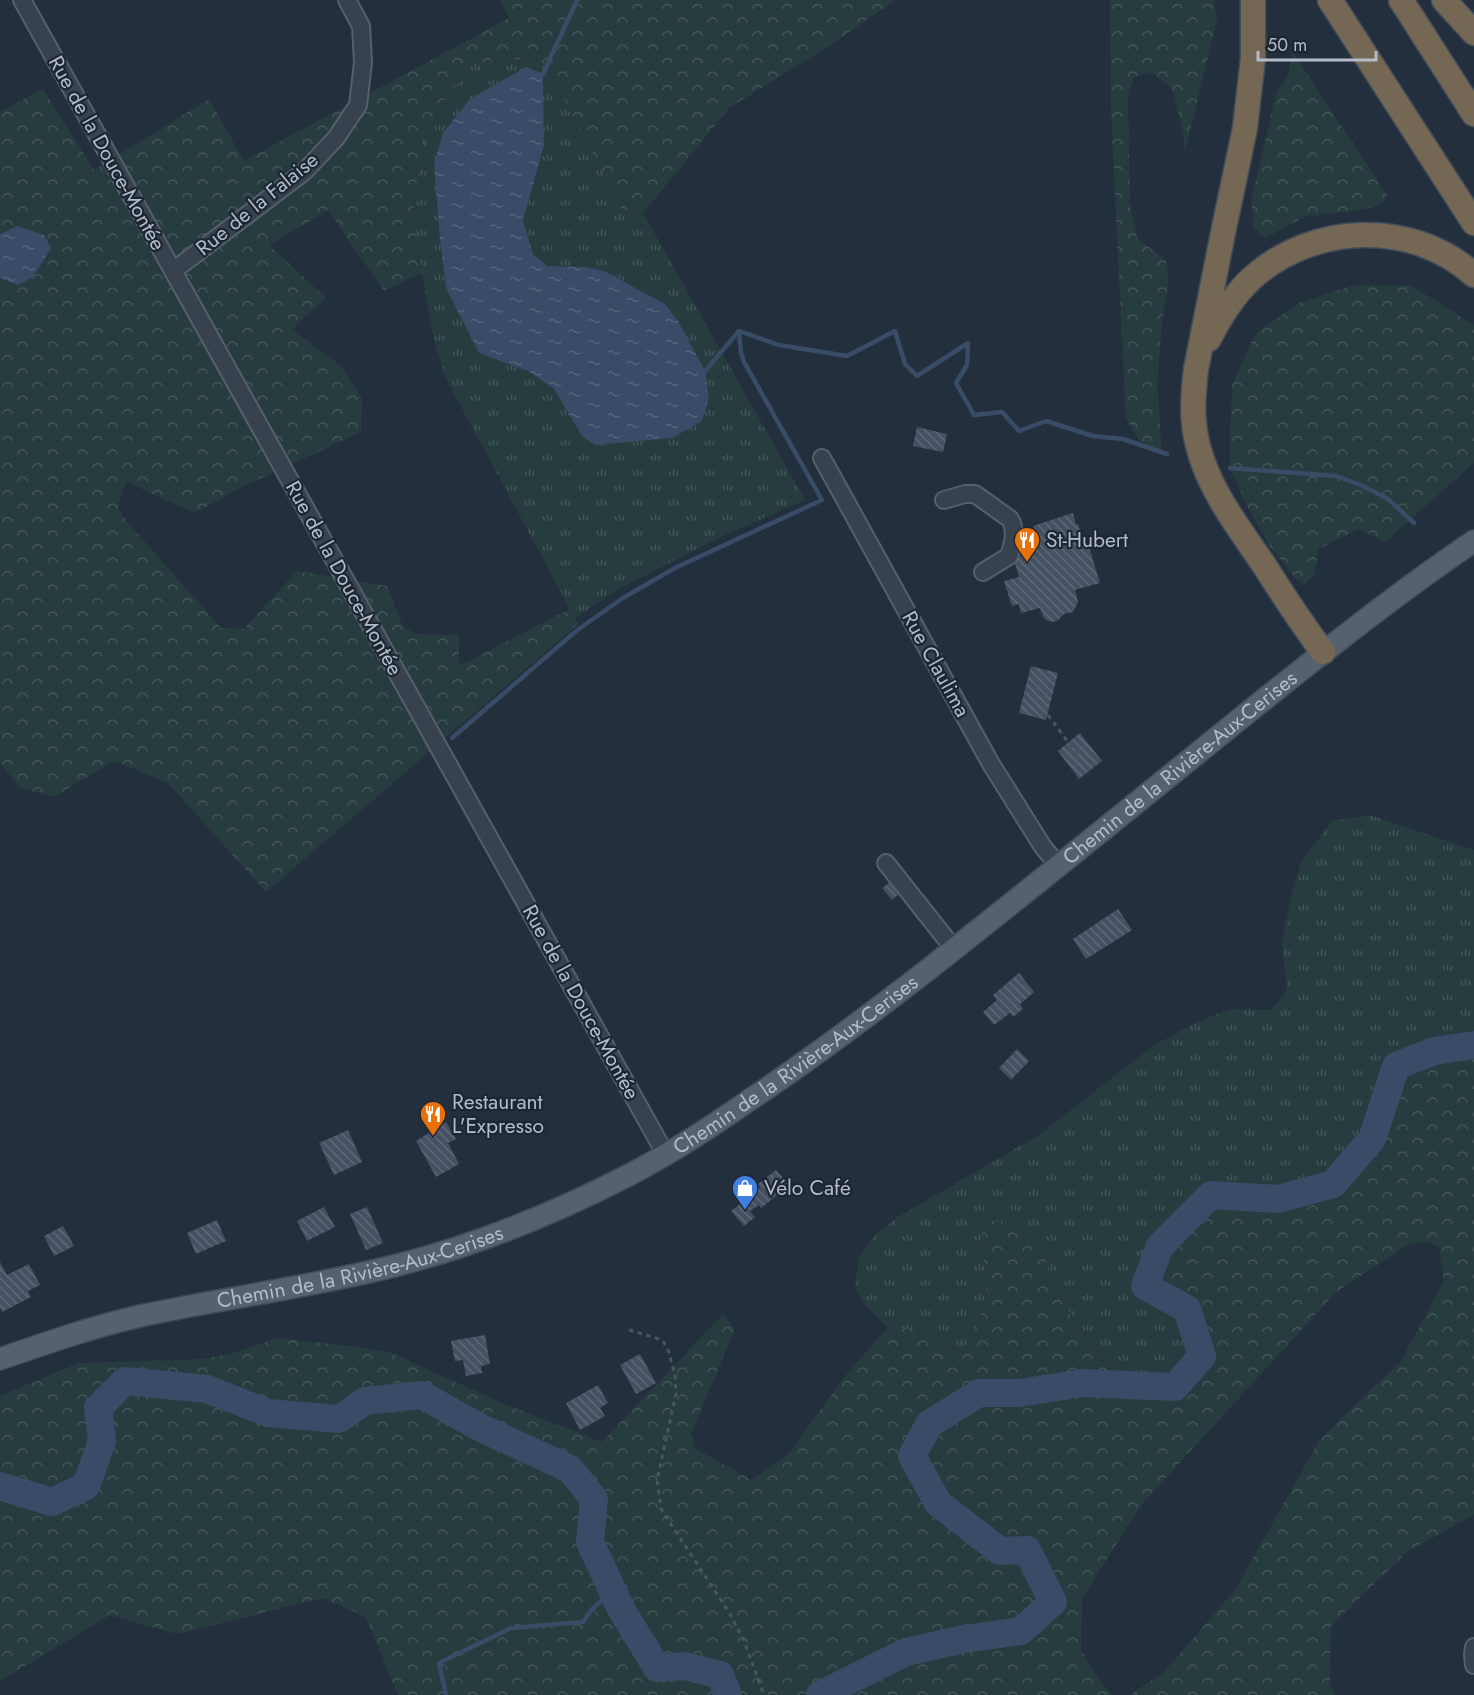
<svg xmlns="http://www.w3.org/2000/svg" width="1474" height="1695" viewBox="0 0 1474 1695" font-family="Jost,sans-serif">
	<defs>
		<pattern id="grass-tufts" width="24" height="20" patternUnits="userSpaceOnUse" patternTransform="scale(1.5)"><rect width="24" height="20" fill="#263c3f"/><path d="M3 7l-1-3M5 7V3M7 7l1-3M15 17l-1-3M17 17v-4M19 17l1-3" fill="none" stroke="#435659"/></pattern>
		<pattern id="forest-crowns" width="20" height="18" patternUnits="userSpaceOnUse" patternTransform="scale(1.5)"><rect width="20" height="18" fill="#263c3f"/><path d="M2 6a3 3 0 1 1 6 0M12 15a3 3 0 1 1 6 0" fill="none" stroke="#435659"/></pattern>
		<pattern id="water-ripples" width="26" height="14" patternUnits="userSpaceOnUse" patternTransform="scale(1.5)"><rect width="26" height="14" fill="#394c67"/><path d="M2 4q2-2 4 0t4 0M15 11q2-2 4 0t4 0" fill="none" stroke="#53647b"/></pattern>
		<pattern id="building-back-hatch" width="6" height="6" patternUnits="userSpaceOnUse" patternTransform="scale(1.5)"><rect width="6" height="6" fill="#455162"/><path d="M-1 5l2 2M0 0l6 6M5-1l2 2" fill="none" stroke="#5d6877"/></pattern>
	</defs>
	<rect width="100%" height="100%" fill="#242f3e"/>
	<g fill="url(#grass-tufts)" fill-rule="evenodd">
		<path d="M522,59L547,66L622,209L643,213L805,500L718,538L617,590L575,618L446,379L434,340L412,217L421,150L446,97L475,63ZM542,74L544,145L523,221L533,254L547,266L586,267L604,271L665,304L582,436L554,389L528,371L479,353L446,288L440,240Z"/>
		<polygon points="1370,815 1474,850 1474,1045 1434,1051 1407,1071 1372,1139 1333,1184 1278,1199 1211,1195 1145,1286 1187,1309 1202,1356 1175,1387 1121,1384 1052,1288 1043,1246 981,1226 987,1297 975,1337 960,1351 917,1328 887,1328 863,1302 855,1287 859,1257 873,1237 896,1218 1039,1135 1153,1046 1197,1022 1230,1009 1270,1010 1287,991 1282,945 1290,901 1301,862 1332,821"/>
	</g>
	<g fill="url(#forest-crowns)">
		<polygon points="500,0 895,0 837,41 729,108 643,213 622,209 547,66 522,59 475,63 446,97 421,150 412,217 423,272 384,291 328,210 269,245 326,298 292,329 342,367 362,399 361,432 242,487 195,513 126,482 118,506 124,518 221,628 244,629 297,571 387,586 403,627 417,634 459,635 459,666 570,609 578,624 266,892 168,783 114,761 54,797 20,788 0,762 0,278 18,284 17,226 0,234 0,112 43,89 94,170 209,99 244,161 509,18"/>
		<polygon points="1110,0 1214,0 1217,20 1185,151 1183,132 1172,89 1151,72 1134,77 1128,97 1130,205 1137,238 1166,261 1169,280 1162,322 1157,383 1162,455 1141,443 1126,419 1111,112"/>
		<polygon points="1292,51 1387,195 1385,202 1366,209 1307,216 1265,238 1254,229 1251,201 1277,91 1288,76"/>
		<polygon points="1355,285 1412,286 1474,325 1474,463 1385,542 1359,529 1318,549 1315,574 1304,585 1294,577 1269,545 1249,510 1230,468 1230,434 1232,385 1255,334 1299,303"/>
		<polygon points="1474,1045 1474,1515 1407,1552 1331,1626 1330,1684 1335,1695 1130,1695 1164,1672 1235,1590 1320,1439 1400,1362 1444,1281 1439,1247 1427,1241 1406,1246 1336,1292 1143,1503 1082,1598 1081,1650 1096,1675 1112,1695 398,1695 366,1617 323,1598 177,1634 110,1615 0,1681 0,1396 79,1363 205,1359 237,1352 277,1338 342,1345 389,1352 502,1403 602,1442 723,1314 735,1329 691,1434 696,1449 752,1480 789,1453 846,1375 887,1328 917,1328 959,1351 975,1337 987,1297 981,1226 999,1221 1043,1246 1052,1288 1120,1384 1175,1387 1202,1356 1187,1309 1145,1286 1160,1246 1211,1195 1278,1199 1333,1184 1372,1139 1407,1071 1434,1051"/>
	</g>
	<g fill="url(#water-ripples)">
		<polygon points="526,67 543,74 544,145 523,221 533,254 547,266 586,267 604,271 665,304 678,321 705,371 709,398 702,421 672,438 595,445 582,436 554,389 528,371 479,353 446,288 440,240 434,164 443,133 470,99"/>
		<polygon points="17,226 44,235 51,248 33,277 18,285 0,278 0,234"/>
	</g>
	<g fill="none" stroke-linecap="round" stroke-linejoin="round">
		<g stroke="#394c67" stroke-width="4.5">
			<polyline points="543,74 577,0"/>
			<polyline points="705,371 739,331 779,345 847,356 895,331 905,364 917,376 968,343 967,365 956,383 974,415 1002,412 1019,431 1046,421 1093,436 1123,439 1167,454"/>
			<polyline points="1230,468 1336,476 1363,486 1388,499 1414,523"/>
			<polyline points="452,738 576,631 623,598 675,568 822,500 744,362 741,353 739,331"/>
			<polyline points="446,1695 439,1663 511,1628 583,1622 592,1609 613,1591"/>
		</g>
		<g stroke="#394c67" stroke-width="28">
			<polyline points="0,1486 52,1502 86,1486 102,1441 98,1408 125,1381 207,1389 268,1413 339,1419 365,1401 422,1395 481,1428 570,1469 594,1499 590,1542 621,1609 657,1668 685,1666 720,1675 728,1695"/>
			<polyline points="820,1695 906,1652 964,1639 1021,1631 1053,1602 1027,1550 1000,1551 938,1503 912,1456 929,1424 979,1393 1019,1393 1082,1383 1175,1387 1202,1356 1187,1309 1145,1286 1160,1246 1211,1195 1278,1199 1333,1184 1372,1139 1396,1066 1434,1051 1474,1045"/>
		</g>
	</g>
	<g fill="url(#building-back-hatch)">
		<polygon points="917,427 947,434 943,452 913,446"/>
		<polygon points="1073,513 1076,525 1078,524 1086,548 1089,547 1100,583 1075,590 1078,602 1073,612 1064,614 1057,621 1052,622 1046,620 1043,616 1040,608 1021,613 1019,604 1012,606 1004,581 1019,577 1014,560 1016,557 1026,554 1022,541 1033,538 1032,535 1035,534 1033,526"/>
		<polygon points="1031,666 1058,673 1046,720 1019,713"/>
		<polygon points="1080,733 1102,761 1079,779 1058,751"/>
		<polygon points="893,880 902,891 892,900 882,888"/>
		<polygon points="1118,909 1132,930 1086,959 1073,939"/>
		<polygon points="1019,973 1034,992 1020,1004 1023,1009 1013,1017 1010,1013 994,1025 983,1012 997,1000 993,995"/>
		<polygon points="1017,1049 1029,1061 1011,1080 999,1068"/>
		<polygon points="446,1122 456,1139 448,1143 459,1164 436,1177 416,1141"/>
		<polygon points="348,1130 362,1162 334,1175 319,1143"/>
		<polygon points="776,1170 789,1185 761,1208 759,1205 750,1211 755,1217 744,1226 731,1211 744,1201 747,1205 754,1199 751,1195 760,1187 758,1184"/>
		<polygon points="324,1207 335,1227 307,1241 297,1221"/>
		<polygon points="367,1207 383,1243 366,1250 350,1214"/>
		<polygon points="217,1220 226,1241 196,1254 187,1233"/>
		<polygon points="63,1226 74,1246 54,1256 44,1236"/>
		<polygon points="0,1262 7,1275 29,1264 40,1285 28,1291 31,1297 2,1312 0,1308"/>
		<polygon points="485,1335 490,1364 481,1366 482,1373 466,1376 463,1360 455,1361 451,1341"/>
		<polygon points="640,1354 656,1383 636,1394 620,1365"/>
		<polygon points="598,1385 608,1403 600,1408 605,1416 580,1430 566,1403"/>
	</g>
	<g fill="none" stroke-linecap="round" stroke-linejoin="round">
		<g stroke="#565f6c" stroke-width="20">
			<g id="minor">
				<polyline points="22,0 666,1155"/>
				<polyline points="173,271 305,171 336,138 358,105 363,63 361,26 347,0"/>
				<polyline points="822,458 991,764 1043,847 1058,865"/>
				<path d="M944,500L965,494H975L1010,519C1017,530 1013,544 1009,556L983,572"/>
				<polyline points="886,863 954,949"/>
				<polyline points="1474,1647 1473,1654 1474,1665"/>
			</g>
		</g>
		<g stroke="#414a57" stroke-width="24">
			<g id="major">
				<path id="s1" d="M0,1359C46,1343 92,1327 140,1316C224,1298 310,1287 394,1266C474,1246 553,1214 627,1176C670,1154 711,1127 751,1099C811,1059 868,1016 925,972C1031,889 1136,803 1241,718C1317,657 1393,596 1474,541"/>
			</g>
		</g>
		<g stroke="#434c59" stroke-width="27">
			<g id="highway">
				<path d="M1253,0V58L1245,128L1224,228L1196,369C1193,395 1191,420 1198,446C1209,490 1239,528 1264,565C1283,595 1302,624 1323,652"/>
				<polyline points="1330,0 1474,223"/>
				<polyline points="1401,0 1474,114"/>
				<polyline points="1444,0 1474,33"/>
				<path d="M1209,339C1220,317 1233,296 1251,279C1312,223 1412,219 1474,275"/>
			</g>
		</g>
		<g stroke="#44595c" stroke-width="3" stroke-dasharray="4.5 4.5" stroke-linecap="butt">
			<polyline points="1048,715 1079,757"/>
			<polyline points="629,1330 656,1338 663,1341 669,1352 675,1376 676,1394 657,1480 661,1509 730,1614 744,1641 764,1695"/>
		</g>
		<use href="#minor" stroke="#38414e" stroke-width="16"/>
		<use href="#major" stroke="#56606e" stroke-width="21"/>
		<use href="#highway" stroke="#746855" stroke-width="24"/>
	</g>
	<defs>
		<g id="restaurant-pin" transform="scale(1.35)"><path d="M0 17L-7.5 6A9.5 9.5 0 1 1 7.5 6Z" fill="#e8710a" stroke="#1d2633"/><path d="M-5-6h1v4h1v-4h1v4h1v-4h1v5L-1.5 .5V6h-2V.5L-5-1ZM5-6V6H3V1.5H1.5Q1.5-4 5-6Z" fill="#fff"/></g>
		<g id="shop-pin" transform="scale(1.35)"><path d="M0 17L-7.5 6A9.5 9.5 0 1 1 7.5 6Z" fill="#3f7fe0" stroke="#1d2633"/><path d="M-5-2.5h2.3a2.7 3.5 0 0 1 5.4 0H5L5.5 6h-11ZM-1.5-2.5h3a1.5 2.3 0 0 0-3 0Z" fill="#fff"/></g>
	</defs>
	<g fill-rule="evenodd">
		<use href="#restaurant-pin" x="1027" y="540"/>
		<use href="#restaurant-pin" x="433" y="1114"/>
		<use href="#shop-pin" x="745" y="1188"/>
	</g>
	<g text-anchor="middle" stroke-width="4.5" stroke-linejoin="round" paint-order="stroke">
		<g font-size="21" fill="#b4bcc9" stroke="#1d2633">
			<text transform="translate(107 153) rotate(61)" y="7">Rue de la Douce-Montée</text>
			<text transform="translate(257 204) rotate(-39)" y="7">Rue de la Falaise</text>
			<text transform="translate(344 578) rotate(61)" y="7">Rue de la Douce-Montée</text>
			<text transform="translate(936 664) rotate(61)" y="7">Rue Claulima</text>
			<text dy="7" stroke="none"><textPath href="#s1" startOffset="1344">Chemin de la Rivière-Aux-Cerises</textPath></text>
			<text transform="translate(581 1002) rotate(61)" y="7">Rue de la Douce-Montée</text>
			<text dy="7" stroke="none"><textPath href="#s1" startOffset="858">Chemin de la Rivière-Aux-Cerises</textPath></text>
			<text dy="7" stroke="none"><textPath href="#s1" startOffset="372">Chemin de la Rivière-Aux-Cerises</textPath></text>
		</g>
		<g font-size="21" fill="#b4bcc9" stroke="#1d2633" text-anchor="start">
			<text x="1046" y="547">St-Hubert</text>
			<text x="452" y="1109">Restaurant<tspan x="452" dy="24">L'Expresso</tspan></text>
			<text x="764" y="1195">Vélo Café</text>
		</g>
	</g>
	<path d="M1258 51v9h118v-9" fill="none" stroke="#b4bcc9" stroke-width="3"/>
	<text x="1267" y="51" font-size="18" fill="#b4bcc9" stroke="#1d2633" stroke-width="4.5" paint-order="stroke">50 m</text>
</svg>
